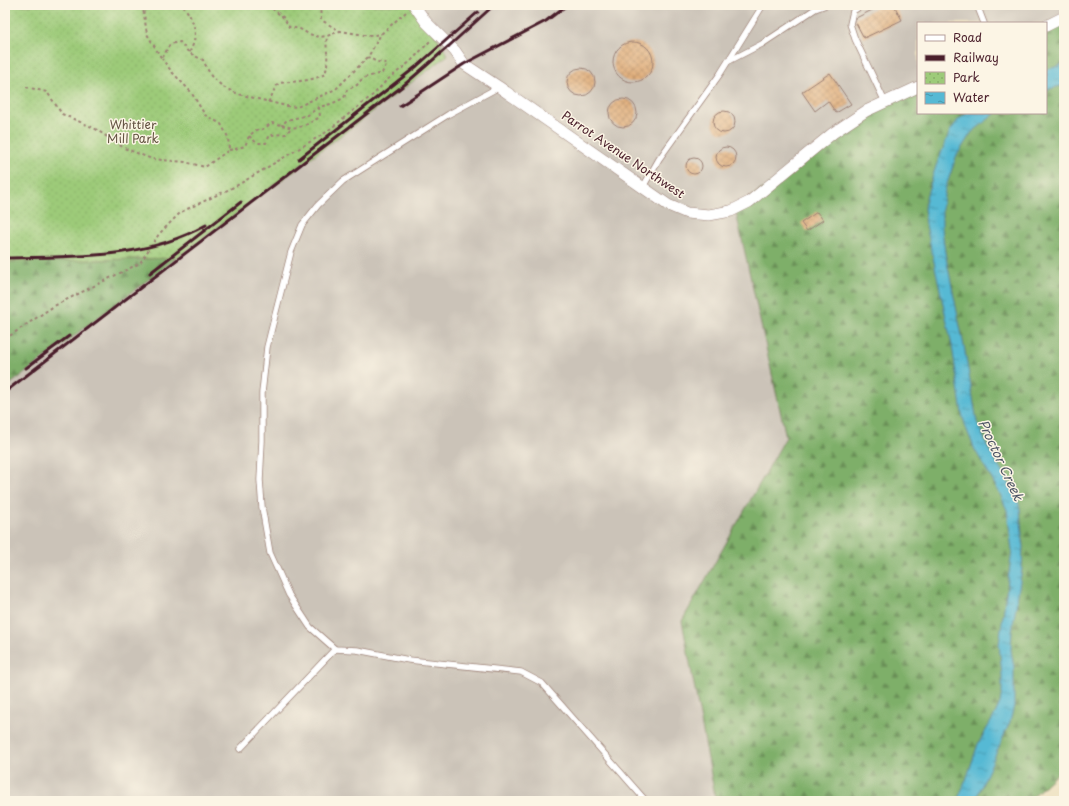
<svg xmlns="http://www.w3.org/2000/svg" width="1069" height="806" viewBox="0 0 1069 806" font-family="'Playpen Sans',sans-serif">
	<defs>
		<pattern id="forest-firs" width="22" height="20" patternUnits="userSpaceOnUse"><rect width="22" height="20" fill="#7eaf69"/><path d="M5 1l3.5 6h-7zM16 11l3.5 6h-7z" fill="#698e57"/></pattern>
		<pattern id="park-dots" width="8" height="8" patternUnits="userSpaceOnUse"><rect width="8" height="8" fill="#9dcb79"/><path d="M2 2h.1M6 6h.1" fill="none" stroke="#89ae69" stroke-width="1.8" stroke-linecap="round"/></pattern>
		<pattern id="water-ripples" width="26" height="14" patternUnits="userSpaceOnUse"><rect width="26" height="14" fill="#56b9d4"/><path d="M2 4q2-2 4 0t4 0M15 11q2-2 4 0t4 0" fill="none" stroke="#4996ac"/></pattern>
		<pattern id="building-cross-hatch" width="8" height="8" patternUnits="userSpaceOnUse"><rect width="8" height="8" fill="#e0af7d"/><path d="M0 0l8 8M0 8l8-8" fill="none" stroke="#b88e67"/></pattern>
	</defs>
	<rect width="100%" height="100%" fill="#fcf5e5"/>
	<filter id="ink" filterUnits="userSpaceOnUse"><feTurbulence type="fractalNoise" baseFrequency=".025" numOctaves="2"/><feDisplacementMap in="SourceGraphic" scale="8" xChannelSelector="R" yChannelSelector="G"/><feConvolveMatrix kernelMatrix="1 2 1 2 8 2 1 2 1" color-interpolation-filters="sRGB"/></filter>
	<filter id="wash" filterUnits="userSpaceOnUse"><feTurbulence type="fractalNoise" baseFrequency=".012" numOctaves="4" result="noise"/><feDisplacementMap in="SourceGraphic" scale="16" xChannelSelector="R" yChannelSelector="G"/><feGaussianBlur stdDeviation="0.9" result="paint"/><feColorMatrix in="noise" values="0 0 0 0 0 0 0 0 0 0 0 0 0 0 0 0 0 1.4 0 .05"/><feComposite in="paint" operator="in"/></filter>
	<g filter="url(#wash)">
		<rect width="100%" height="100%" fill="#ede0bf"/>
		<polygon fill="#cbc3b8" points="416,5 1064,5 1064,16 1046,23 918,23 918,83 735,208 786,437 682,621 716,801 5,801 5,388 448,55"/>
		<g fill="url(#forest-firs)" stroke="#64674a">
			<polygon points="1064,16 1064,767 1028,801 716,801 682,621 786,437 735,208 918,83 918,113 1046,113 1046,24"/>
			<polygon points="177,258 5,388 5,262"/>
		</g>
		<polygon fill="url(#park-dots)" stroke="#747552" points="5,5 416,5 448,55 177,258 5,262"/>
		<g fill="url(#water-ripples)" stroke="#506c80">
			<polygon points="1064,64 1064,85 1046,90 1046,70"/>
			<polygon points="967,113 996,113 971,133 956,157 945,190 942,208 942,228 945,252 965,351 977,422 989,450 1017,497 1020,508 1023,547 1022,569 1012,632 1011,650 1014,667 1014,706 1010,722 975,801 957,801 966,780 978,744 993,718 1000,703 1002,691 1002,676 999,644 1012,551 1007,510 999,492 975,450 966,428 962,414 952,346 926,225 924,208 927,194 936,166 950,131 958,120"/>
		</g>
		<g id="blocks">
			<g fill="url(#building-cross-hatch)">
				<polygon points="882,5 894,5 902,20 864,38 855,21 856,18"/>
				<circle cx="633" cy="62" r="20"/>
				<circle cx="581" cy="82" r="14"/>
				<polygon points="830,73 851,104 836,113 828,101 815,111 802,92"/>
				<circle cx="623" cy="113" r="14"/>
				<circle cx="724" cy="122" r="11"/>
				<circle cx="726" cy="157" r="10"/>
				<circle cx="694" cy="166" r="8"/>
				<polygon points="817,212 823,220 807,231 801,223"/>
			</g>
		</g>
	</g>
	<g filter="url(#ink)">
		<use href="#blocks" fill-opacity="0" stroke="#9c8075" stroke-width="1"/>
		<g fill="none" stroke-linecap="round" stroke-linejoin="round">
			<g stroke="#9c8075" stroke-width="7">
				<g id="lane">
					<polyline points="863,5 853,11 850,24 855,39 885,102"/>
					<polyline points="977,5 984,23"/>
					<polyline points="729,61 762,44 815,9 826,5"/>
					<polyline points="499,87 449,114 343,181 318,205 302,225 291,252 267,347 262,393 262,441 260,480 262,507 270,553 289,595 310,627 335,649 357,650 409,660 521,672 542,683 646,801"/>
					<polyline points="643,187 659,159 720,74 763,5"/>
					<polyline points="240,749 335,649"/>
				</g>
			</g>
			<g stroke="#9c8075" stroke-width="12">
				<g id="street">
					<polyline points="414,5 426,22 455,51 464,64 499,87 668,205 687,213 709,215 731,211 749,202 833,133 866,111 918,87"/>
					<polyline points="1046,26 1064,17"/>
				</g>
			</g>
			<g stroke="#9c8075" stroke-width="2" stroke-dasharray="3 3" stroke-linecap="butt">
				<polyline points="144,5 143,8 147,34 162,59 170,44 180,42 189,53 203,60 211,76 223,87 238,94 286,106 297,107 336,89 368,57 381,34 406,12"/>
				<path d="M183,5C194,21 200,34 189,53"/>
				<polyline points="249,5 269,6 284,18 289,27 300,29 309,34 319,37 327,36 340,31"/>
				<polyline points="320,5 321,20 340,31 359,34 369,36 381,34"/>
				<polyline points="26,87 47,92 62,114 94,128 124,148 152,159 185,162 205,167 229,150 228,137 221,124 205,115 191,92 172,72 162,59"/>
				<path d="M268,102C273,96 273,89 279,83C295,81 310,82 325,74C330,59 325,51 327,36"/>
				<path d="M319,107L308,115L287,120L282,125C298,131 306,125 320,117L319,107L331,104L344,98L347,90L357,85L363,78L382,73L387,63L377,62L368,57"/>
				<polyline points="249,136 257,143 266,143 270,135 286,134 291,128"/>
				<polyline points="229,150 235,149 245,146 249,136 256,130 263,129 272,123 282,125"/>
				<polyline points="5,339 54,306 140,263 159,234 181,212 236,186 325,133 374,94 386,81 411,61 431,40"/>
			</g>
			<use href="#lane" stroke="#fff" stroke-width="5.5"/>
			<use href="#street" stroke="#fff" stroke-width="11"/>
			<g stroke="#4a1f2b" stroke-width="3">
				<polyline points="400,106 464,64 546,21 567,5"/>
				<polyline points="299,159 417,66 478,12"/>
				<path d="M5,258C74,256 144,260 206,225"/>
				<polyline points="150,273 241,202"/>
				<polyline points="26,368 69,336"/>
				<polyline points="5,392 404,85 449,46 494,5"/>
			</g>
		</g>
	</g>
	<g text-anchor="middle" stroke-width="3" stroke-linejoin="round" paint-order="stroke">
		<g font-size="12" fill="#635342" stroke="#fcf5e5">
			<text x="133" y="129">Whittier<tspan x="133" dy="14">Mill Park</tspan></text>
		</g>
		<g font-size="12" fill="#4a1f2b" stroke="#fcf5e5">
			<text transform="translate(623 155) rotate(34)" y="4">Parrot Avenue Northwest</text>
		</g>
		<g font-size="13" font-style="italic" fill="#4e5566" stroke="#fcf5e5">
			<text transform="translate(1001 460) rotate(65)" y="5">Proctor Creek</text>
		</g>
	</g>
	<rect width="1069" height="806" fill="none" stroke="#fcf5e5" stroke-width="20"/>
	<rect x="917" y="22" width="130" height="92" fill="#fcf5e5" stroke="#b59f9b"/>
	<rect x="925" y="35" width="20" height="6" fill="#ffffff" stroke="#b59f9b"/>
	<text x="953" y="42" font-size="12" fill="#4a1f2b">Road</text>
	<rect x="925" y="55" width="20" height="6" fill="#4a1f2b" stroke="#b59f9b"/>
	<text x="953" y="62" font-size="12" fill="#4a1f2b">Railway</text>
	<rect x="925" y="72" width="20" height="12" fill="url(#park-dots)" stroke="#b59f9b"/>
	<text x="953" y="82" font-size="12" fill="#4a1f2b">Park</text>
	<rect x="925" y="92" width="20" height="12" fill="url(#water-ripples)" stroke="#b59f9b"/>
	<text x="953" y="102" font-size="12" fill="#4a1f2b">Water</text>
</svg>
